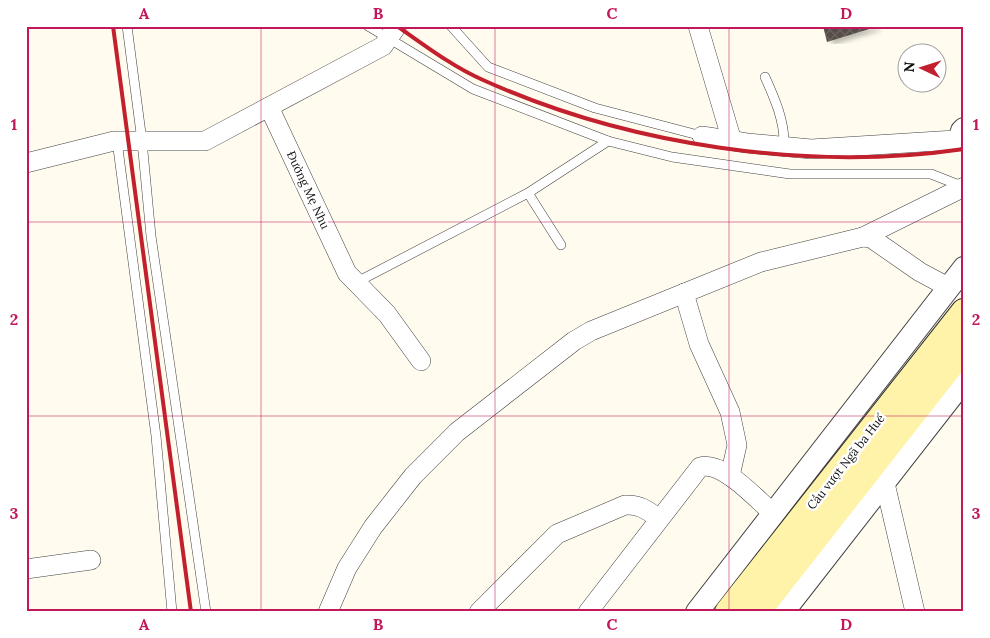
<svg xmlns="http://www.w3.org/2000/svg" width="990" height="638" viewBox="0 0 990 638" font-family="Lora,serif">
	<defs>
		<pattern id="building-cross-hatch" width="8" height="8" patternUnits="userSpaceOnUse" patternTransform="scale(1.25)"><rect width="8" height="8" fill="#574e49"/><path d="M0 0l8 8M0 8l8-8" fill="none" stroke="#6a635f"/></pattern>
		<filter id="shadow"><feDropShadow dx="5.5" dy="3" stdDeviation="2.5" flood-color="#0004"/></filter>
	</defs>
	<rect width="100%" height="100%" fill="#fffbee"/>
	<polygon fill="url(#building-cross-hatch)" filter="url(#shadow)" points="823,26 876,26 876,27 827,42"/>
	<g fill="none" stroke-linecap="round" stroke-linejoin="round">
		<g stroke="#414141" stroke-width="10">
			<g id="service">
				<polyline points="127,26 142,141 151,236 206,612"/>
				<polyline points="368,26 473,89 608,141 672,157 790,174 931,174 964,187"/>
				<polyline points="451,26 488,67 595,108 702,136"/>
				<path d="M765,77C775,99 785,122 784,146"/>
				<polyline points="117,141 156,436 172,612"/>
				<polyline points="528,193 561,245"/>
				<polyline points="357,282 528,193 608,141"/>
			</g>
		</g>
		<g stroke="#414141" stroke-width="20">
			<g id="minor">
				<polyline points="698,26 732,141"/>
				<polyline points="269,107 347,273 387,314 421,361"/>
				<polyline points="702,136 747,143 811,149 955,140 962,131"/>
				<polyline points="26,163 114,141 205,141 383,46 397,26"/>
				<polyline points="863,237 964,187"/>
				<polyline points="684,293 699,344 730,412 737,445 730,476"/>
				<polyline points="884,479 915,612"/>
				<polyline points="26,569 91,560"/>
				<polyline points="328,612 347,568 373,527 413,476 457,432 574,341 591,331 761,262 863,237 871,238 920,272 948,287"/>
				<path d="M479,612L557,534L625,505C639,504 647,510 658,518"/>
				<path d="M588,612L700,467C722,460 756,499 773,513"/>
			</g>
		</g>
		<g stroke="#414141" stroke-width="24">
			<g id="tertiary">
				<polyline points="962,131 964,129"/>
				<polyline points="697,612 964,268"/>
				<polyline points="783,612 964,380"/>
			</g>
		</g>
		<g stroke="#303030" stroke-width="28">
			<g id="secondary">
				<polyline points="728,612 964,312"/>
				<polyline points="757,612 964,348"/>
			</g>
		</g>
		<use href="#service" stroke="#fff" stroke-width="9"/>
		<use href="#minor" stroke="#fff" stroke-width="19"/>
		<use href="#tertiary" stroke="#fff" stroke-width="22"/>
		<use href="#secondary" stroke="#fff2a9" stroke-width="26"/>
		<g stroke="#c3202e" stroke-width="4">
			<polyline points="113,26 191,612"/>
			<path d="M397,26C424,45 453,67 483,80C627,145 807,172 964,149"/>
		</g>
	</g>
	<path fill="none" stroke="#c2185b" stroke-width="1" stroke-opacity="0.55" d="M261,26V612M495,26V612M729,26V612M26,222H964M26,416H964"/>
	<g text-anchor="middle" stroke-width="5" stroke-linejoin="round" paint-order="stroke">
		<g font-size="12" fill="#0e0e0e" stroke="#fff">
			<text transform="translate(308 190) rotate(65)" y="4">Đường Mẹ Nhu</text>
			<text transform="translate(846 462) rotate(-52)" y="4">Cầu vượt Ngã ba Huế</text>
		</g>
	</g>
	<rect width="990" height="638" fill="none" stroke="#ffffff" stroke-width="55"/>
	<g transform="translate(922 68) rotate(274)"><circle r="24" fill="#ffffff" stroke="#9f9f9f"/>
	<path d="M0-4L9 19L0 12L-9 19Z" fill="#c3202e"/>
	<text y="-8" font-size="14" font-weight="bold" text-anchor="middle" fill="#0e0e0e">N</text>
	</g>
	<rect x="28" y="28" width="934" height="582" fill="none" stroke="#c2185b" stroke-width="2"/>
	<g font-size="16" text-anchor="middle" font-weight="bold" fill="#c2185b">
		<text x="144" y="19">A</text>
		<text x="378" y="19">B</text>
		<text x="612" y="19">C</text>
		<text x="846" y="19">D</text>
		<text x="14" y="130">1</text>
		<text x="976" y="130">1</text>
		<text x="14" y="325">2</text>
		<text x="976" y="325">2</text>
		<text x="14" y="519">3</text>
		<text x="976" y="519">3</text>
		<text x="144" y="630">A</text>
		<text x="378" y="630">B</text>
		<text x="612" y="630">C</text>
		<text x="846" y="630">D</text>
	</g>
</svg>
